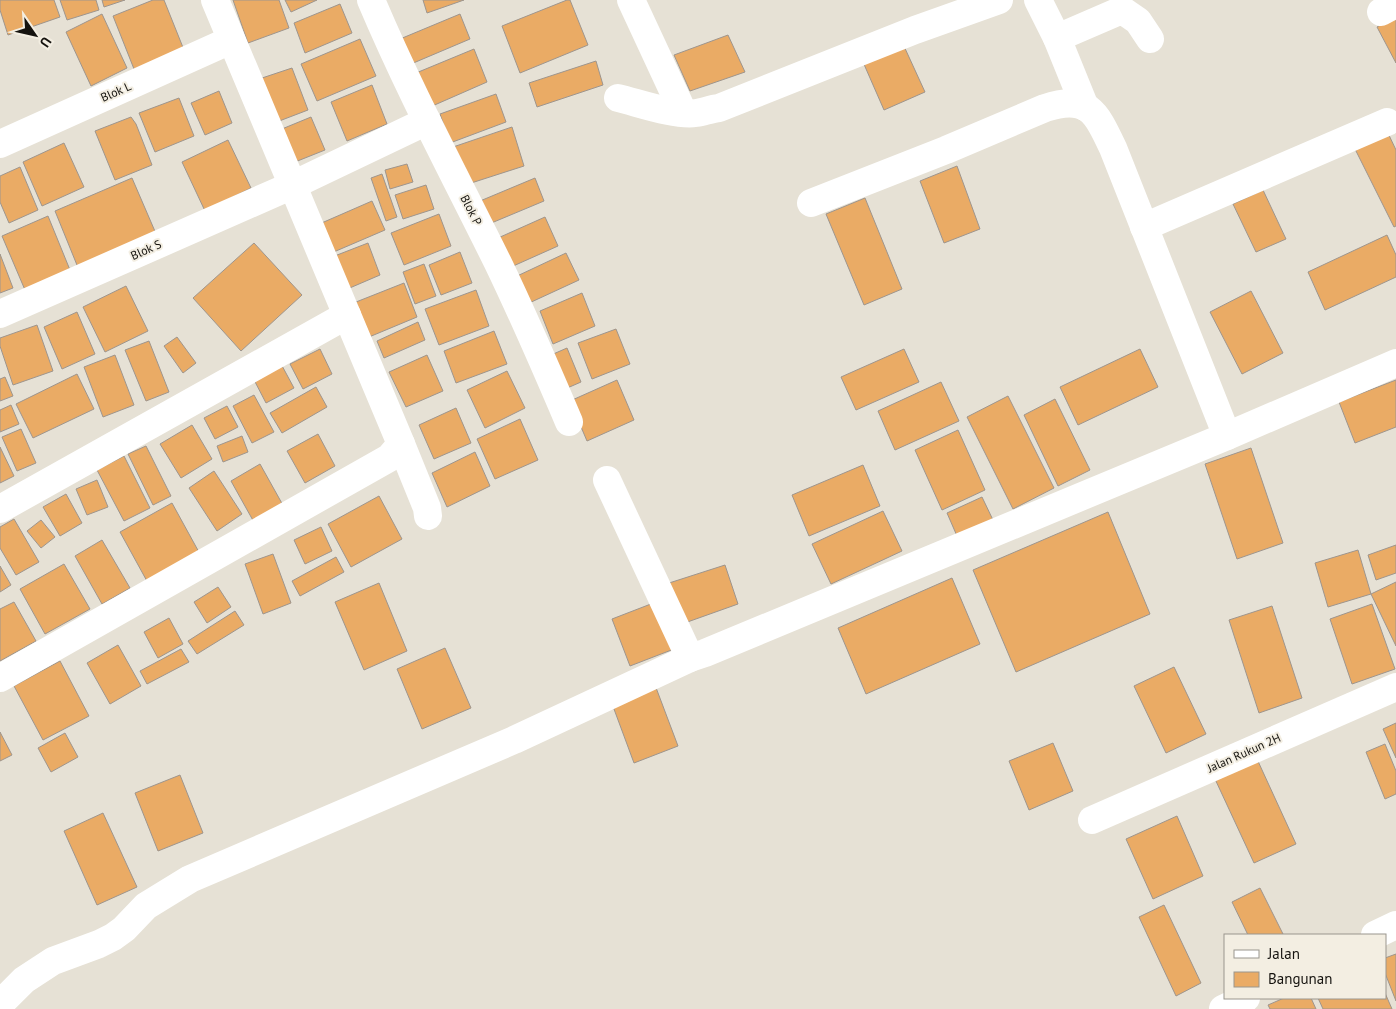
<svg xmlns="http://www.w3.org/2000/svg" width="1396" height="1009" viewBox="0 0 1396 1009" font-family="'PT Sans',sans-serif">
	<rect width="100%" height="100%" fill="#e6e1d5"/>
	<g fill="#eaab65" stroke="#9e958d">
		<polygon points="0,0 54,0 60,17 8,35 0,10"/>
		<polygon points="60,0 96,0 99,10 67,20"/>
		<polygon points="102,0 125,0 104,7"/>
		<polygon points="153,0 164,0 184,50 134,69 113,16"/>
		<polygon points="233,0 279,0 289,28 248,43"/>
		<polygon points="285,0 317,0 291,12"/>
		<polygon points="423,0 464,0 427,13"/>
		<polygon points="567,0 570,0 588,45 520,73 502,26"/>
		<polygon points="340,4 352,33 305,53 294,23"/>
		<polygon points="102,14 127,68 91,86 66,32"/>
		<polygon points="460,14 470,39 411,64 400,39"/>
		<polygon points="1396,16 1396,63 1377,27"/>
		<polygon points="728,35 745,72 690,91 674,55"/>
		<polygon points="360,39 376,76 317,101 301,64"/>
		<polygon points="903,44 925,92 884,110 863,62"/>
		<polygon points="474,49 487,82 430,107 416,73"/>
		<polygon points="596,61 603,85 537,107 529,83"/>
		<polygon points="292,68 308,110 274,123 259,79"/>
		<polygon points="372,85 387,124 347,141 331,102"/>
		<polygon points="219,91 232,123 205,135 191,103"/>
		<polygon points="496,94 506,122 450,143 440,114"/>
		<polygon points="179,98 194,136 155,152 139,113"/>
		<polygon points="131,117 136,124 152,165 115,180 95,131"/>
		<polygon points="311,117 325,150 290,164 277,131"/>
		<polygon points="512,127 524,166 465,185 453,147"/>
		<polygon points="1387,131 1396,150 1396,226 1394,227 1354,147"/>
		<polygon points="228,140 251,188 205,211 182,162"/>
		<polygon points="64,143 84,187 42,206 23,162"/>
		<polygon points="407,164 413,182 390,189 385,170"/>
		<polygon points="957,166 980,229 944,243 920,181"/>
		<polygon points="20,167 38,210 9,223 0,202 0,176"/>
		<polygon points="382,174 397,217 386,221 371,178"/>
		<polygon points="132,178 157,236 79,270 55,211"/>
		<polygon points="535,178 544,201 489,224 480,201"/>
		<polygon points="426,185 434,209 403,219 395,195"/>
		<polygon points="1263,190 1286,239 1256,252 1233,204"/>
		<polygon points="865,198 902,289 864,305 826,214"/>
		<polygon points="372,201 385,230 329,254 317,225"/>
		<polygon points="439,214 451,246 404,265 391,233"/>
		<polygon points="48,216 70,270 25,290 2,236"/>
		<polygon points="545,217 558,246 511,267 498,238"/>
		<polygon points="1387,235 1396,255 1396,277 1325,310 1308,272"/>
		<polygon points="254,243 302,295 241,351 193,298"/>
		<polygon points="368,243 380,275 345,290 332,257"/>
		<polygon points="460,252 472,283 441,295 429,265"/>
		<polygon points="566,253 579,280 527,304 515,277"/>
		<polygon points="0,254 13,288 0,293"/>
		<polygon points="424,264 436,296 415,304 403,272"/>
		<polygon points="404,283 417,317 369,337 356,302"/>
		<polygon points="126,286 148,331 105,352 83,307"/>
		<polygon points="476,290 489,326 439,345 425,309"/>
		<polygon points="1251,291 1283,353 1242,374 1210,312"/>
		<polygon points="582,293 595,326 553,344 540,311"/>
		<polygon points="77,312 95,354 62,369 44,327"/>
		<polygon points="418,322 425,340 384,358 377,341"/>
		<polygon points="37,325 53,371 13,385 0,346 0,338"/>
		<polygon points="616,329 630,364 592,379 578,343"/>
		<polygon points="494,331 507,364 456,383 444,351"/>
		<polygon points="177,337 196,363 183,373 164,346"/>
		<polygon points="149,341 169,392 146,401 125,350"/>
		<polygon points="567,348 581,382 565,389 551,355"/>
		<polygon points="320,349 332,374 303,389 290,364"/>
		<polygon points="904,349 919,382 856,410 841,377"/>
		<polygon points="1140,349 1158,387 1078,425 1060,387"/>
		<polygon points="115,355 134,405 103,417 84,367"/>
		<polygon points="427,355 443,391 406,407 389,372"/>
		<polygon points="280,362 294,388 266,403 252,376"/>
		<polygon points="507,371 525,408 485,428 467,390"/>
		<polygon points="77,374 94,409 33,438 16,404"/>
		<polygon points="5,377 13,396 0,401 0,379"/>
		<polygon points="617,380 634,420 587,441 570,401"/>
		<polygon points="1396,380 1396,427 1355,443 1339,402"/>
		<polygon points="941,382 959,421 895,450 878,411"/>
		<polygon points="316,387 327,407 282,433 270,413"/>
		<polygon points="254,395 274,432 252,443 233,406"/>
		<polygon points="1008,396 1054,488 1013,509 967,417"/>
		<polygon points="1055,399 1090,470 1058,486 1024,415"/>
		<polygon points="11,405 19,424 0,432 0,410"/>
		<polygon points="227,406 238,427 215,439 204,418"/>
		<polygon points="456,408 471,443 434,459 419,425"/>
		<polygon points="520,419 538,460 495,479 477,439"/>
		<polygon points="192,425 212,459 181,478 160,444"/>
		<polygon points="21,429 36,463 17,471 2,437"/>
		<polygon points="958,430 985,490 942,510 915,450"/>
		<polygon points="318,434 335,466 305,483 287,451"/>
		<polygon points="242,436 248,452 223,462 217,446"/>
		<polygon points="146,446 171,496 153,505 128,454"/>
		<polygon points="0,447 14,476 0,483"/>
		<polygon points="1251,448 1283,543 1237,559 1205,464"/>
		<polygon points="475,452 490,486 447,507 432,473"/>
		<polygon points="124,456 150,508 124,521 97,470"/>
		<polygon points="260,464 284,507 255,524 231,481"/>
		<polygon points="863,465 880,506 809,536 792,495"/>
		<polygon points="214,471 242,514 217,531 189,488"/>
		<polygon points="97,480 108,507 87,515 76,489"/>
		<polygon points="66,494 82,523 60,536 43,507"/>
		<polygon points="379,496 402,539 351,567 328,524"/>
		<polygon points="982,497 993,520 957,536 947,513"/>
		<polygon points="172,503 200,554 148,583 120,532"/>
		<polygon points="883,511 902,551 831,584 812,544"/>
		<polygon points="1108,512 1150,614 1016,672 973,570"/>
		<polygon points="14,519 39,562 16,575 0,548 0,527"/>
		<polygon points="41,520 55,537 41,548 27,531"/>
		<polygon points="321,527 332,551 305,564 294,540"/>
		<polygon points="102,540 130,588 102,604 75,556"/>
		<polygon points="1396,545 1396,573 1376,580 1368,555"/>
		<polygon points="1358,550 1371,594 1328,607 1315,563"/>
		<polygon points="273,554 291,603 263,614 245,564"/>
		<polygon points="336,557 344,572 300,596 292,581"/>
		<polygon points="64,564 90,609 45,634 20,589"/>
		<polygon points="725,565 738,604 679,625 666,584"/>
		<polygon points="0,566 11,585 0,592"/>
		<polygon points="952,578 980,644 866,694 838,628"/>
		<polygon points="1396,582 1396,646 1371,594"/>
		<polygon points="379,583 407,651 364,670 335,602"/>
		<polygon points="218,587 231,607 207,623 194,602"/>
		<polygon points="14,602 36,641 0,661 0,609"/>
		<polygon points="656,602 674,649 630,666 612,619"/>
		<polygon points="1372,604 1395,669 1352,684 1330,619"/>
		<polygon points="1272,606 1302,698 1259,713 1229,620"/>
		<polygon points="235,611 244,625 197,654 188,641"/>
		<polygon points="169,618 183,644 158,658 144,632"/>
		<polygon points="118,645 141,686 110,704 87,663"/>
		<polygon points="445,648 471,708 422,729 397,669"/>
		<polygon points="181,649 189,662 147,684 140,671"/>
		<polygon points="60,661 89,716 43,740 14,686"/>
		<polygon points="1174,667 1206,734 1166,753 1134,686"/>
		<polygon points="655,685 678,746 634,763 611,701"/>
		<polygon points="1396,723 1396,758 1383,729"/>
		<polygon points="0,732 12,755 0,761"/>
		<polygon points="65,733 78,757 51,772 38,748"/>
		<polygon points="1053,743 1073,791 1029,810 1009,761"/>
		<polygon points="1385,744 1396,771 1396,794 1385,799 1366,752"/>
		<polygon points="1257,759 1296,844 1254,863 1215,779"/>
		<polygon points="180,775 203,833 158,851 135,793"/>
		<polygon points="103,813 137,887 97,905 64,831"/>
		<polygon points="1177,816 1203,876 1153,899 1126,839"/>
		<polygon points="1260,888 1283,934 1280,935 1248,935 1232,902"/>
		<polygon points="1164,905 1201,983 1176,996 1139,917"/>
		<polygon points="1396,954 1396,1001 1385,973 1385,958"/>
		<polygon points="1385,993 1392,1009 1323,1009 1318,998 1385,998"/>
		<polygon points="1284,998 1311,998 1316,1009 1270,1009 1268,1005"/>
	</g>
	<g fill="none" stroke-linecap="round" stroke-linejoin="round">
		<g stroke="#fff" stroke-width="28">
			<path d="M371,0C409,90 455,176 498,263C523,315 546,368 569,422"/>
			<polyline points="631,0 683,112"/>
			<polyline points="1038,0 1057,38 1085,107"/>
			<polyline points="1381,12 1396,4"/>
			<polyline points="1057,38 1122,10 1138,21 1150,39"/>
			<path d="M618,98C639,103 675,116 696,113C703,112 711,109 719,108L915,30L999,0"/>
			<polyline points="0,144 231,40"/>
			<path d="M811,203L946,150L1045,108C1088,94 1096,112 1113,148L1227,436"/>
			<polyline points="1144,227 1387,122"/>
			<polyline points="0,314 293,185 427,121"/>
			<polyline points="401,444 427,508 428,516"/>
			<polyline points="607,480 690,658"/>
			<polyline points="0,509 347,315"/>
			<polyline points="0,678 389,458 401,444 215,0"/>
			<polyline points="1092,820 1396,687"/>
			<polyline points="1375,935 1396,925"/>
			<polyline points="0,1004 24,980 53,961 99,944 113,937 124,929 146,906 190,879 514,740 690,658 705,653 1227,436 1396,363"/>
			<polyline points="1223,1009 1246,998"/>
		</g>
	</g>
	<g text-anchor="middle" stroke-width="4" stroke-linejoin="round" paint-order="stroke">
		<g font-size="12" fill="#15130f" stroke="#f3eee2">
			<text transform="translate(116 92) rotate(-24)" y="4">Blok L</text>
			<text transform="translate(471 210) rotate(63)" y="4">Blok P</text>
			<text transform="translate(146 250) rotate(-24)" y="4">Blok S</text>
			<text transform="translate(1244 753) rotate(-24)" y="4">Jalan Rukun 2H</text>
		</g>
	</g>
	<rect x="1224" y="934" width="162" height="65" fill="#f3eee2" stroke="#9a968e"/>
	<rect x="1234" y="950" width="25" height="8" fill="#ffffff" stroke="#9a968e"/>
	<text x="1268" y="959" font-size="15" fill="#15130f">Jalan</text>
	<rect x="1234" y="972" width="25" height="15" fill="#eaab65" stroke="#9a968e"/>
	<text x="1268" y="984" font-size="15" fill="#15130f">Bangunan</text>
	<g transform="translate(35 35) rotate(124)" stroke="#f3eee2" stroke-width="4" paint-order="stroke">
	<path d="M0-4L9 19L0 12L-9 19Z" fill="#15130f"/>
	<text y="-8" font-size="14" font-weight="bold" text-anchor="middle" fill="#15130f">U</text>
	</g>
</svg>
